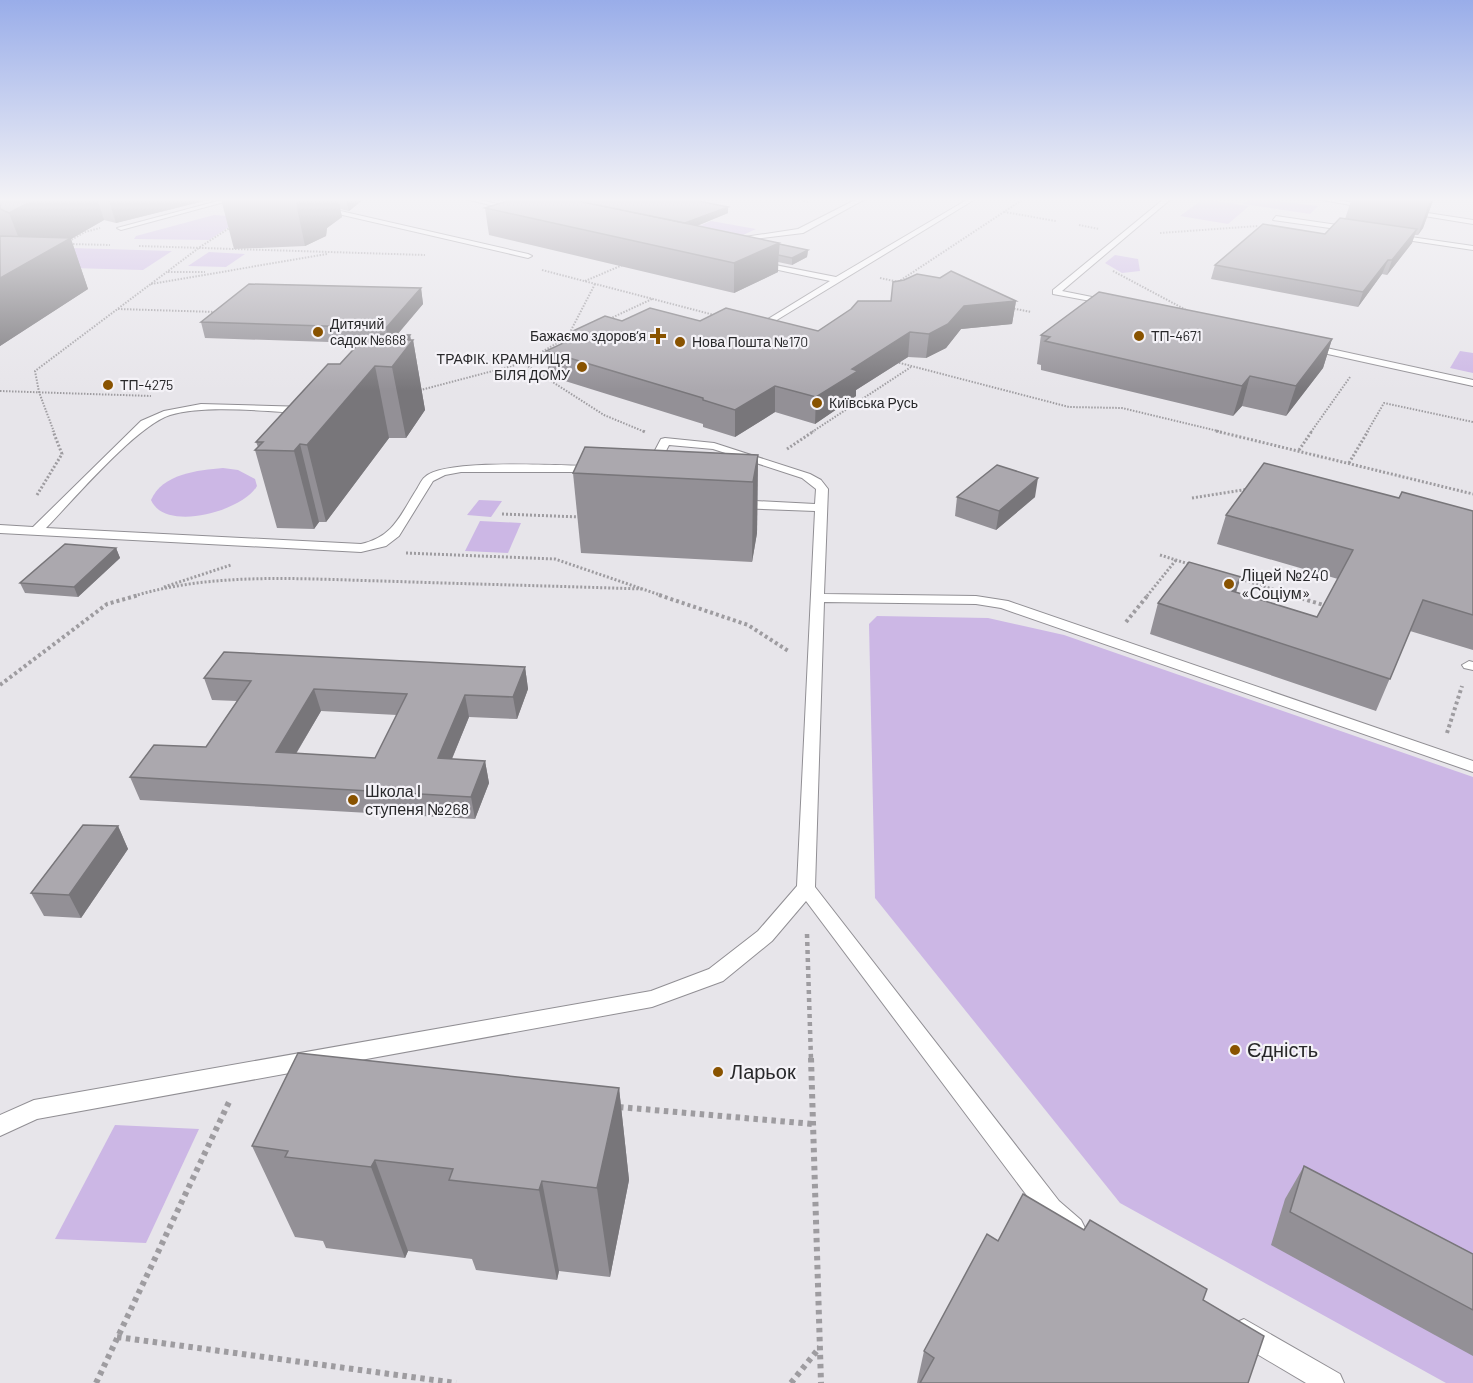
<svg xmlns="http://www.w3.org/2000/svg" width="1473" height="1383" viewBox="0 0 1473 1383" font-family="Barlow,sans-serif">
	<rect width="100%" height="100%" fill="#e7e5ea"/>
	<g fill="#ccb7e5">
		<polygon points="1250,198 1318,206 1310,214 1243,204"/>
		<polygon points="1203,199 1249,206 1228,224 1180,216"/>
		<polygon points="214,215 244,217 209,240 134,239 136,236"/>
		<polygon points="711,221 756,229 743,235 690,230"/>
		<polygon points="4,246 172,251 143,270 0,266"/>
		<polygon points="209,252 245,254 226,267 188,266"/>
		<polygon points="1115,255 1138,259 1140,271 1122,273 1105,263"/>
		<polygon points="1460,351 1473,353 1473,373 1450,368"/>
		<path d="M223,468L238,470L255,479L257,486C243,511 165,533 151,500C162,474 198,470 223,468Z"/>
		<polygon points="479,500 502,501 491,517 467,515"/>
		<polygon points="480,521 521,523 508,553 465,551"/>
		<polygon points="877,616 988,618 1064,635 1473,777 1473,1383 1446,1383 1120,1203 875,898 869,624"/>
		<polygon points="115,1125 199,1129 146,1243 55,1239"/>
	</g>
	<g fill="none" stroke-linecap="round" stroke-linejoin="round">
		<g stroke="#918f94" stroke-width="2">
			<g id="lane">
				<polygon points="229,198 239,198 121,230 117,228"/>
				<polygon points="461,198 472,198 518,209 515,211"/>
				<polygon points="859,198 867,198 803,233 729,242 725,240 798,229"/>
				<polygon points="970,198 977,198 762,329 755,327 830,281 755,265 755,261 836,277"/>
				<polygon points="1165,198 1172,198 1062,291 1112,301 1112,305 1053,294 1053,290"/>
				<polygon points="1310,198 1326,198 1372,206 1369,208"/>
				<polygon points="323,207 528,254 532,256 528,258 321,210"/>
				<polygon points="1408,210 1473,220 1473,224 1406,213"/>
				<polygon points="1276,216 1351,227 1355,229 1351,231 1273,220"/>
				<polygon points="1390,234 1473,246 1473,250 1393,238"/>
				<polygon points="1308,344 1473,380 1473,386 1305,349 1305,345"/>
				<path d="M201,404L307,407L312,410L307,413C268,412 207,404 170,415C136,426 74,499 46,528L361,544C392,537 399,518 415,492C418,488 421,480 425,477C445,458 562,466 594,466L600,469L594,472H461L445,475L433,481L399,536L386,546L361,552L0,533V525L33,527L141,421L164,411Z"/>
				<path d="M665,438L714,443L810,474L821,480L828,489L824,594L976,596L1008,601L1473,761V772L1001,608L976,604L824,602L815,887L1059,1201L1081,1220L1085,1228L1081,1236L1073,1240L1065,1236L1043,1217L806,901L772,941L723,981L652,1007L37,1119L0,1136V1115L34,1100L651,991L709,969L758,931L797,886L815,511L737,508L731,504L737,500L815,504L816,489L802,478L713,449L669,445C663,456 659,470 644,468L642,466L651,458L661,439Z"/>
				<polygon points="1469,661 1473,662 1473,670 1464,668 1462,665"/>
				<polygon points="1244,1319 1340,1374 1344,1383 1306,1383 1235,1341 1231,1332 1235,1323"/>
			</g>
		</g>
		<g stroke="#9e9ca0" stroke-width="2" stroke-dasharray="1.5 1.5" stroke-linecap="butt">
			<polyline points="792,198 809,202"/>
			<polyline points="1004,212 1056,221"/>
			<polyline points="1079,225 1099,229"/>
			<polyline points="1160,233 1258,226"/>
			<polyline points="69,241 85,232 100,228"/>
			<polyline points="70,244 110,245"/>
			<polyline points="139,246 425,255"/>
			<polyline points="542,270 718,316"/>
			<polyline points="1113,271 1188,311"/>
			<polyline points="168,272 205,272"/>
			<polyline points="880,278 899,282"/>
			<polyline points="585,281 625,264"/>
			<polyline points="898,282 1025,198"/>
			<polyline points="151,284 327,254"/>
			<polyline points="1011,308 1031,312"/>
			<polyline points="118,309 216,312"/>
			<polyline points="607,320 652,299"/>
			<polyline points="568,336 595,284"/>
			<polyline points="896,362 1069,407 1122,408 1222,432"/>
			<polyline points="523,363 604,415 645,432"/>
			<polyline points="0,391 151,396"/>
			<polyline points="417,391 523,363 564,339"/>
			<polyline points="54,432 39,392 35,371 200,247 231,227"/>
			<polyline points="812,432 911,367"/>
			<polyline points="1311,432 1350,377"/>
			<polyline points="1367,432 1384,403 1473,422"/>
		</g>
		<g stroke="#9e9ca0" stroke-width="3" stroke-dasharray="2 2" stroke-linecap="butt">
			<polyline points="643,431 645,432"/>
			<polyline points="1216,431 1473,494"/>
			<polyline points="787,449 814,431"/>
			<polyline points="1299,450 1312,431"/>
			<polyline points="1349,463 1368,431"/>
			<polyline points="37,495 62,454 53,431"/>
			<polyline points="1192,498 1249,489"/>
			<polyline points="502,514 580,517"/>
			<polyline points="406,553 555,559 663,596"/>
			<polyline points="1160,555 1192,565"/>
			<polyline points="1237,578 1295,596"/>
			<polyline points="164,587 231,565"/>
			<path d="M134,596C214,572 300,579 382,581C469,584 555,586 642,589"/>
			<polyline points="1147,596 1176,560"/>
		</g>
		<g stroke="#9e9ca0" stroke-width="4" stroke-dasharray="3 3" stroke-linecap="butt">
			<polyline points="659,595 748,625 790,652"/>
			<polyline points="1290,595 1327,606"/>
			<polyline points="1126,622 1148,595"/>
			<polyline points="0,685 107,604 139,595"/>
			<polyline points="1447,733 1462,686"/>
		</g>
		<polyline stroke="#9e9ca0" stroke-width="4.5" stroke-dasharray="4 4" stroke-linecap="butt" points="807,934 811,1060"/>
		<g stroke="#9e9ca0" stroke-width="6" stroke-dasharray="4.5 4.5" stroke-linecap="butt">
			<polyline points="811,1058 821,1383"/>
			<polyline points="619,1107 813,1124"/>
			<polyline points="117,1337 456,1383"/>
			<polyline points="96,1383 229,1102"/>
			<polyline points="791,1383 820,1347"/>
		</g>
		<use href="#lane" fill="#fff" fill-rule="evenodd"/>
	</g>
	<g fill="#939096" fill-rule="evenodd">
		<polygon points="0,198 223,198 208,200 116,223 104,220 71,239 88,289 0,346"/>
		<polygon points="223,198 365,198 349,211 340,209 342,217 327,228 326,236 305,246 234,249 221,199"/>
		<polygon points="1352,198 1434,198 1423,228 1418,235 1414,235 1412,243 1387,275 1382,274 1358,307 1211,279 1215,265 1325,234 1345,219"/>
		<polygon points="485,208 728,213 697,226 808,250 807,257 792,265 778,262 778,272 734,293 489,235"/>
		<polygon points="940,278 1016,301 1012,324 961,329 946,348 926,358 908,357 856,390 856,396 815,424 775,412 735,437 703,427 703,424 549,376 546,351 563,343 562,336 622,321 700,321 818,331 891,301"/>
		<polygon points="421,288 423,304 397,335 410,335 411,340 413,340 425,410 406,438 389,438 326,522 319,522 314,529 277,528 255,450 258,447 256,442 340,364 359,343 205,338 201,322"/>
		<polygon points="1041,335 1332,339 1323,368 1286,416 1242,406 1233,416 1041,370 1041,365 1037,364"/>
		<polygon points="758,455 757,533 752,562 581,553 573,473"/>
		<polygon points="957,497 1035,497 996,530 955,516"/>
		<polygon points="1399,498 1473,511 1473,650 1410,631 1376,711 1150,634 1158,603 1236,592 1317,617 1338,579 1217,544 1226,515"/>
		<polygon points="116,548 120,558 78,597 25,593 20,583"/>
		<path d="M525,667L528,689L517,719L469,717L452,759L485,761L489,783L475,819L140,800L130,777L206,747L237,701L212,700L204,678ZM321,711L397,715L375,758L296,754Z"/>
		<polygon points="118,826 128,849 81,918 44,916 31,893"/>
		<polygon points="619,1088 629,1180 610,1277 559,1271 557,1280 476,1270 472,1259 408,1251 405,1258 326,1248 323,1241 295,1237 252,1146"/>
		<polygon points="1304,1166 1473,1254 1473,1356 1271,1245 1285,1199"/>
		<polygon points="1084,1230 1203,1300 1248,1383 917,1383 924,1351 998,1241"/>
	</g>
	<g fill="#78767a">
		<polygon points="38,198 97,198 104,220 71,239 88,289 0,346 0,278 28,262 9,213"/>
		<polygon points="108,198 223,198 208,200 116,223"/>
		<polygon points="295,198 338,198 342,217 327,228 326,236 305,246"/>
		<polygon points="346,198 365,198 349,211"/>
		<polygon points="1431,198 1434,198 1423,228 1418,235"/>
		<polygon points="728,207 728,213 684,231 684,224"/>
		<polygon points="1417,229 1412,243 1387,275 1392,260"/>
		<polygon points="779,243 778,272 734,293 734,263"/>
		<polygon points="808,250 807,257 792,265 792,258"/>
		<polygon points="1388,260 1382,274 1358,307 1363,292"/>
		<polygon points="421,288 423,304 389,344 386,328"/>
		<polygon points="1016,301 1012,324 961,329 946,348 926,358 929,334 964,306"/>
		<polygon points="910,332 908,357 856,390 856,396 815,424 816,397 852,369"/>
		<polygon points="410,335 411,343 413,340 425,410 406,438 392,367 406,340"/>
		<polygon points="1332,339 1323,368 1286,416 1296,386"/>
		<polygon points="375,366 389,438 326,522 307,445"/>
		<polygon points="1250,376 1242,406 1233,416 1242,386"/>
		<polygon points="775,386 775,412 735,437 735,410"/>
		<polygon points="300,444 319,522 314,529 294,451"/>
		<polygon points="758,455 757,533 752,562 753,482"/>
		<polygon points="1038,478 1035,497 996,530 999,511"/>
		<polygon points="116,548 120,558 78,597 74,587"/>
		<polygon points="1241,577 1231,608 1232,591"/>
		<polygon points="525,667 528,689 517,719 513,697"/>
		<polygon points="314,689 321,711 283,775 276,752"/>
		<polygon points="465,695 469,717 443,780 438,758"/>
		<polygon points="485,761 489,783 475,819 471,797"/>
		<polygon points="118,826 128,849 81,918 69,895"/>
		<polygon points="619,1088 629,1180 610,1277 597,1188"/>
		<polygon points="375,1160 408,1251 405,1258 371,1167"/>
		<polygon points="542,1181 559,1271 557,1280 539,1190"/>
	</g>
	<g fill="#aba8ae" stroke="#78767a" stroke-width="1.5" fill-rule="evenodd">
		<polygon points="0,198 38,198 9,213 0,209"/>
		<polygon points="223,198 248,198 221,199"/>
		<polygon points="517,198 565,198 779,243 734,263 485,208"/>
		<polygon points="579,198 684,198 728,207 685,223 573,200"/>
		<polygon points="1340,218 1417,229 1392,260 1388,260 1363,292 1215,265 1263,224 1325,234"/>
		<polygon points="0,236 71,238 0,278"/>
		<polygon points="779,244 808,250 792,258 778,255"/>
		<polygon points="951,271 1016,301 964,306 948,324 929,334 910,332 852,369 858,371 816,397 775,386 735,410 703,400 703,398 546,351 572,339 562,336 605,316 622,321 650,308 700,321 726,308 818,331 851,309 858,301 891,301 893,282 904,280 917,274 940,278"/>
		<polygon points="249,284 421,288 386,328 201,322"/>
		<polygon points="1099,292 1332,339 1296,386 1250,376 1242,386 1045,341 1050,337 1041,335"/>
		<polygon points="377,334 410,335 406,340 413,340 392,367 375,366 307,445 300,444 294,451 255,450 263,442 256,442 328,364 340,364 363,339 372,339"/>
		<polygon points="585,447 758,455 753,482 573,473"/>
		<polygon points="1264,463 1399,498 1402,492 1473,511 1473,615 1423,600 1390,679 1158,603 1189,562 1241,577 1232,591 1317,617 1353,550 1226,515"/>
		<polygon points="997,465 1038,478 999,511 957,497"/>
		<polygon points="65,544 116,548 74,587 20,583"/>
		<path d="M224,652L525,667L513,697L465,695L438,758L485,761L471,797L130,777L154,745L206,747L251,681L204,678ZM314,689L407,694L375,758L276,752Z"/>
		<polygon points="83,825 118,826 69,895 31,893"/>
		<polygon points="298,1053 619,1088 597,1188 542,1181 539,1190 449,1180 453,1169 375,1160 371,1167 285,1157 288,1151 252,1146"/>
		<polygon points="1304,1166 1473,1254 1473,1310 1290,1212"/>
		<polygon points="1023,1194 1084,1230 1090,1220 1207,1289 1203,1300 1264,1336 1248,1383 920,1383 934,1358 924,1351 987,1234 998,1241"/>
	</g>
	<linearGradient id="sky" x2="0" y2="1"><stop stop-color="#99ade9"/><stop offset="0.51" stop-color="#f4f3f6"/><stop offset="1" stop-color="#f4f3f6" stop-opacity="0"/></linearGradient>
	<rect width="1473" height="391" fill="url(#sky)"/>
	<g fill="#895300" stroke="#f4f2f7" stroke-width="2">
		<circle cx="318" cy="332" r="6"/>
		<path d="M655 327h6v6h6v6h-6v6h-6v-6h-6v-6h6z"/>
		<circle cx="1139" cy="336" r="6"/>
		<circle cx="680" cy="342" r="6"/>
		<circle cx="582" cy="367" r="6"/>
		<circle cx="108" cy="385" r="6"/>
		<circle cx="817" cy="403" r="6"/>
		<circle cx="1229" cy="584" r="6"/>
		<circle cx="353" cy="800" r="6"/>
		<circle cx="1235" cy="1050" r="6"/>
		<circle cx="718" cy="1072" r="6"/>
	</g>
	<g text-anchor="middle" stroke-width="4.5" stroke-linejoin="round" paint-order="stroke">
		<g font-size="14" fill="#28282a" stroke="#f4f2f7" text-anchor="start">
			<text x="330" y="329">Дитячий<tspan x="330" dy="16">садок №668</tspan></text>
			<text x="646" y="341" text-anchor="end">Бажаємо здоровʼя</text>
			<text x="1151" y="341">ТП-4671</text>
			<text x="692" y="347">Нова Пошта №170</text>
			<text x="570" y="364" text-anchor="end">ТРАФІК. КРАМНИЦЯ<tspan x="570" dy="16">БІЛЯ ДОМУ</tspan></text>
			<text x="120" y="390">ТП-4275</text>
			<text x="829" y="408">Київська Русь</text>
		</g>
		<g font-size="16" fill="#28282a" stroke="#f4f2f7" text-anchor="start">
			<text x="1241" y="581">Ліцей №240<tspan x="1241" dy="18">«Соціум»</tspan></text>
			<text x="365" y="797">Школа І<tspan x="365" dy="18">ступеня №268</tspan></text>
		</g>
		<g font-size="20" fill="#28282a" stroke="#f4f2f7" text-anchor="start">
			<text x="1247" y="1057">Єдність</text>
			<text x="730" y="1079">Ларьок</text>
		</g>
	</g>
</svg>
